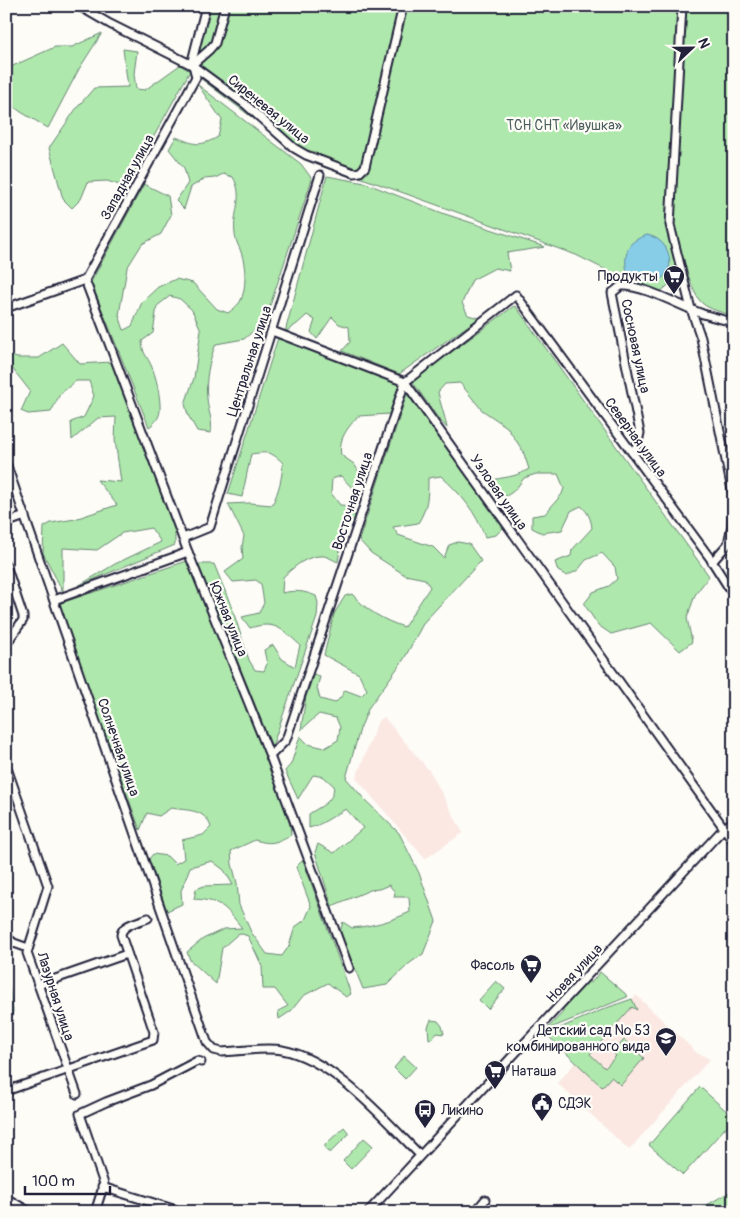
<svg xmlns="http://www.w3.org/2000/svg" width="740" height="1218" viewBox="0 0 740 1218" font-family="Pangolin,sans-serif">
	<rect width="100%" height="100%" fill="#fdfcf7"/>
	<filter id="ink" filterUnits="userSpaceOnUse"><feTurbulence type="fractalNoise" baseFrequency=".02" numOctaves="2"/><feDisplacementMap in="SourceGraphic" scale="10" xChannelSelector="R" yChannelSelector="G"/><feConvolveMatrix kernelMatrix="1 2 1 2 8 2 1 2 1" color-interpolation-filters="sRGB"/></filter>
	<g filter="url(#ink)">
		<g fill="#fbe8e3">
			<polygon points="384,717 431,773 463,833 425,859 356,778 378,721"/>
			<polygon points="636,995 697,1053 710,1059 629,1150 557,1083"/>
		</g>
		<g fill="#afe8ac" stroke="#688574">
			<path d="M208,6H734V316C696,305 700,305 686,270L659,293L626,280L576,255L312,160L295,150L200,78V65L196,56Z"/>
			<polygon points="102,33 79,69 48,128 21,112 6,101 6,69 55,47 72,47"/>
			<polygon points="123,49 137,51 134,74 136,89 145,90 180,65 190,71 126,187 107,181 88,182 81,199 72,208 63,199 49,148 76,109 94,88 128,87"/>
			<path d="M198,85L301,164L312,179L265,321L244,339L216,344C209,360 205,380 207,398C208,413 213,417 211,433L197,431L188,415L185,404L194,378L201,330L192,310L180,299L170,296L157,306L153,333L142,341C143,354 145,353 150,363C156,374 161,399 160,411C159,418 155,423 149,427L91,282L144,184L168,196L171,215L161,234L142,244L127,268L119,315L124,330L132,326L142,302L158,287L176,279L193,283L217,309L228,313C232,310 237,306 240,302C247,289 246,266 241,252C239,246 235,240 235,234C232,212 245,198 233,177L223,174L215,178L204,179L191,187L184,209L176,201L188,183L184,168L169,149L176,137C196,145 199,147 218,137L222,120Z"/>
			<polygon points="327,176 365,183 445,214 545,247 507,253 510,271 495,268 472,280 462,303 468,315 479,318 399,374 342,351 350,342 349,327 339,324 332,317 317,339 311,332 315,320 307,315 297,324 285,332"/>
			<path d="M514,306L517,308L709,576L695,595L687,618L692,642L680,651L651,623L611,634L598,625L584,604L593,592L609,586L617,579L615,567L602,553L586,560L578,570L567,576L558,571L555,562L571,556L572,550L592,528C591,519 588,512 581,506L571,511L562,530L542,533L532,528V516L545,514L562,494L564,488L558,474H536L524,478C517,488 512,495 500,498L492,490L489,481C505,476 512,479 529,469L523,451L507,427L482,410L460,383L445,384L438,392C440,404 445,415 447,428L438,418L412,381Z"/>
			<path d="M278,338L400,383L390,414L358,416C348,428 338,438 341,455L354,464L361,475L353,489L341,476L332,479L331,493L340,505L352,506L355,518L343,530L338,562C333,560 327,556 323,556C307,555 294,567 283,577L282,593C295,590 304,591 316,596L318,603L317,617L272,747L198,564H214L232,608L249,660L255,670L264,671L267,664L264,650L273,645L282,659L295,667L300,645C282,629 275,620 250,628L242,617L259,613L264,603L261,584L256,580L233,582L225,572L243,559L242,547L244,536L228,504L250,503L272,505C279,491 282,478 283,463C271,451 267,452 251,454L242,497L228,494Z"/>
			<polygon points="62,343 80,364 111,362 175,531 175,545 78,586 115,564 161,542 151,528 122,533 97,550 63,548 63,592 43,553 44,527 51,523 75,519 117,505 97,480 121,482 115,440 116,417 98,418 72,440 71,422 84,417 94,396 89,381 76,381 60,394 51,412 28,414 21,411 30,391 8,363 6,363 6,354 17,358 39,358"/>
			<path d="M407,394L504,527L496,535L485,537C476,512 461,494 441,476L428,478C428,496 428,507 418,523L393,527L398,535L433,547L444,558L449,545L458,542L469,544L481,561L424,622L404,659L369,707L360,729L346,778L365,800L399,833L419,873L436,921L423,954L410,963L387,985L363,989L340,932L343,922L352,928C373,926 391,921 410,912L409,897H394L395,892L389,885L379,889L370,890L332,906L315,852L318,844L334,853L363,828L346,809C334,815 322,825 309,828V814C322,805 333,803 334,786L324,777L313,775L298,799L285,771L291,764L300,736L308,744L325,748L338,740L340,727L336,718L319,714L301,730L306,696L314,674L320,677L317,688L320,699L335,703L341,697L345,690L361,696L367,690L359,674L324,655L334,614L345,596L352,594C367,611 383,620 404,627L430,587L425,579L405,575L371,553L359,540Z"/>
			<path d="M187,561L283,801L290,825L291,835C275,843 272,845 255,840L231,851L232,864L237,883L239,905L251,932L267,954L282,956L289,946L295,927L305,920L311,906L296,867L303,860L351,994L346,997L328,983L303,996L291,1011L279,1019L278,1011L288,1006L275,989H263L262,966L248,936L239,933L222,948L216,984L190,960L187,952L203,939L224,929L242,928C225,907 223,901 194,899L196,889L204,886L233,885L224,870L212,861L190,867L181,891L182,904L167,911L149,859L153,854L167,856L175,864L184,859L182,840L203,835L211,827C204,808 188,811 171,808L159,816L147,813L140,830L58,604Z"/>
			<polygon points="6,972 9,976 8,979 13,1011 6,1040"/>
			<polygon points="600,972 628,996 627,997 546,1030 564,1011 561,1008 587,981 591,983"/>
			<polygon points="496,981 505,989 488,1009 479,1000"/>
			<polygon points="632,999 637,1010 632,1007 590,1054 605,1068 616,1056 613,1053 624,1040 644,1058 621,1085 611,1077 602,1087 546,1034 609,1007"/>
			<polygon points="431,1020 438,1021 442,1026 444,1034 437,1033 433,1038 429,1039 428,1027"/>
			<polygon points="404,1056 416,1067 405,1079 394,1068"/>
			<polygon points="700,1087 734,1118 683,1175 649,1145"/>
			<polygon points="344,1127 348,1132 348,1135 331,1152 328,1152 325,1148 325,1145"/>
			<polygon points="364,1138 373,1146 351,1169 343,1161"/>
			<polygon points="734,1190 734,1212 695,1212 731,1191"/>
		</g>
		<path fill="#87cde8" stroke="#5f89a3" d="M647,235C677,240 679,288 643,281C638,280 632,279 629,275C624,268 625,252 630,245C634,240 641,237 647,235Z"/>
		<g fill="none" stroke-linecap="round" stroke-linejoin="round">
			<g stroke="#22223b" stroke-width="11">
				<g id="minor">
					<polyline points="79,6 110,24 192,65 245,104 294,148 306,155 354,173 360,172 365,167 403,6"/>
					<polyline points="682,6 670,225 691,309 701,338 733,495 732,525 728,544 712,562"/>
					<polyline points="192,65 209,50 215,43 225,6"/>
					<polyline points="85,280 188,552 270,756 349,968"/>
					<polyline points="6,308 85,280 196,77 192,61 206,6"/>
					<polyline points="272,331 405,382 734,842"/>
					<path d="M632,452L637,446L640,433L612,293L621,286C642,284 682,307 703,314C713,317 723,320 734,322"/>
					<path d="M6,463L207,1042L214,1050L222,1052C240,1051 265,1047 282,1050C333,1059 384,1119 420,1155"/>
					<polyline points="6,527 11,521 25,516"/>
					<polyline points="183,538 210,527 320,175"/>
					<polyline points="6,565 23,616 23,620 6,644"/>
					<polyline points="54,600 188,552"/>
					<polyline points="270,756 286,740 405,382 516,295 710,558 734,596"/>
					<polyline points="6,765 48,886 27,953 77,1094"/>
					<polyline points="6,937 14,943 28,948"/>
					<polyline points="38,985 127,954"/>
					<path d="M6,1091L153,1040L154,1032L121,935C122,924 139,922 148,918"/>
					<polyline points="102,1187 183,1212"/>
					<polyline points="6,1198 30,1212"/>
					<polyline points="95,1212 104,1184 80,1114 106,1102 151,1085 197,1061 201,1062"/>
					<polyline points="368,1212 724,828 734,821"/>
					<polyline points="475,1212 485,1200"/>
				</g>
			</g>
			<use href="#minor" stroke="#fdfcf7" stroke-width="7"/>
		</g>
	</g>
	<defs>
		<g id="supermarket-pin" transform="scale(1.125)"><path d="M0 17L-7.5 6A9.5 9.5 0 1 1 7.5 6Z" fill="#22223b" stroke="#fdfcf7"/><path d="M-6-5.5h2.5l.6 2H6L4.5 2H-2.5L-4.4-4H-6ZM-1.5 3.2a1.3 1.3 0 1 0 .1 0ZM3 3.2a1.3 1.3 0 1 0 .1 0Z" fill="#fff"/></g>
		<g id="school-pin" transform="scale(1.125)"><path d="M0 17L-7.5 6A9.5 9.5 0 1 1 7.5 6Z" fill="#22223b" stroke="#fdfcf7"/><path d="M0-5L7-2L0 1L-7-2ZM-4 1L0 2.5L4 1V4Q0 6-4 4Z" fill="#fff"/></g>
		<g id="civic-pin" transform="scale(1.125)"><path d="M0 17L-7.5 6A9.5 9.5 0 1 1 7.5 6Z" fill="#22223b" stroke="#fdfcf7"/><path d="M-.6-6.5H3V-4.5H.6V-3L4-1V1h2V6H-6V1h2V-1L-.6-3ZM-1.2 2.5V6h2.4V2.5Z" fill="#fff"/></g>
		<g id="bus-pin" transform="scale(1.125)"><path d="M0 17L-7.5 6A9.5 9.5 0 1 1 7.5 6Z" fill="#22223b" stroke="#fdfcf7"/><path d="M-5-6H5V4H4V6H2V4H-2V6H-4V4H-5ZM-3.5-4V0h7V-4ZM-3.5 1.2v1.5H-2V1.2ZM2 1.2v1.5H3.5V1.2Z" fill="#fff"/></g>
	</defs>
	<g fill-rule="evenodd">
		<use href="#supermarket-pin" x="674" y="276"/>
		<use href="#supermarket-pin" x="531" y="965"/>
		<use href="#school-pin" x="666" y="1038"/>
		<use href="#supermarket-pin" x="495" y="1071"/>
		<use href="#civic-pin" x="542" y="1103"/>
		<use href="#bus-pin" x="425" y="1110"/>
	</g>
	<g text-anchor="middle" stroke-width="4.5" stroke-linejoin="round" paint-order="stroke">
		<g font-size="14" fill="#22223b" stroke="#fdfcf7">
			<text transform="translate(269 109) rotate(39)" y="5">Сиреневая улица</text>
			<text transform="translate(127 177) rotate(-61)" y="5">Западная улица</text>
			<text transform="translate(636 346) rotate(78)" y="5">Сосновая улица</text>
			<text transform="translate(249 361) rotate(-72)" y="5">Центральная улица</text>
			<text transform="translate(636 437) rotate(54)" y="5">Северная улица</text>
			<text transform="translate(499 492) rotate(55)" y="5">Узловая улица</text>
			<text transform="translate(352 501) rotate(-72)" y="5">Восточная улица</text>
			<text transform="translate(229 619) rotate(68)" y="5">Южная улица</text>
			<text transform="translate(119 747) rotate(71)" y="5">Солнечная улица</text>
			<text transform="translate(574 973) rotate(-47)" y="5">Новая улица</text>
			<text transform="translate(56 996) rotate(72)" y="5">Лазурная улица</text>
		</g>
		<g font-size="14" fill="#4c5d5d" stroke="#fdfcf7">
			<text x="564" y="130">ТСН СНТ «Ивушка»</text>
		</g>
		<g font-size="14" fill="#22223b" stroke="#fdfcf7" text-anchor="end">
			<text x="658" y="281">Продукты</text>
			<text x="515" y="970">Фасоль</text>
			<text x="650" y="1035">Детский сад № 53<tspan x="650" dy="16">комбинированного вида</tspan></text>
			<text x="511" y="1076" text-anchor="start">Наташа</text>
			<text x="558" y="1108" text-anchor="start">СДЭК</text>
			<text x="441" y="1115" text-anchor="start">Ликино</text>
		</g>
	</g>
	<rect width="740" height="1218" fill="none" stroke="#fdfcf7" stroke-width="25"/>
	<rect x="12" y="12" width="715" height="1193" fill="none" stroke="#22223b" stroke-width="2" filter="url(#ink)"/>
	<g transform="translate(692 48) rotate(68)" stroke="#fdfcf7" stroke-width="4" paint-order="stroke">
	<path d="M0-4L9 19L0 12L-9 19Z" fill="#22223b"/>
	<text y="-8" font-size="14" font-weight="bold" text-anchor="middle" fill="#22223b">N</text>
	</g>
	<path d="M25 1186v8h85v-8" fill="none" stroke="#22223b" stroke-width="2.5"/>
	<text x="32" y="1186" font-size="15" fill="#22223b" stroke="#fdfcf7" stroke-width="4" paint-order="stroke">100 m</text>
</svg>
